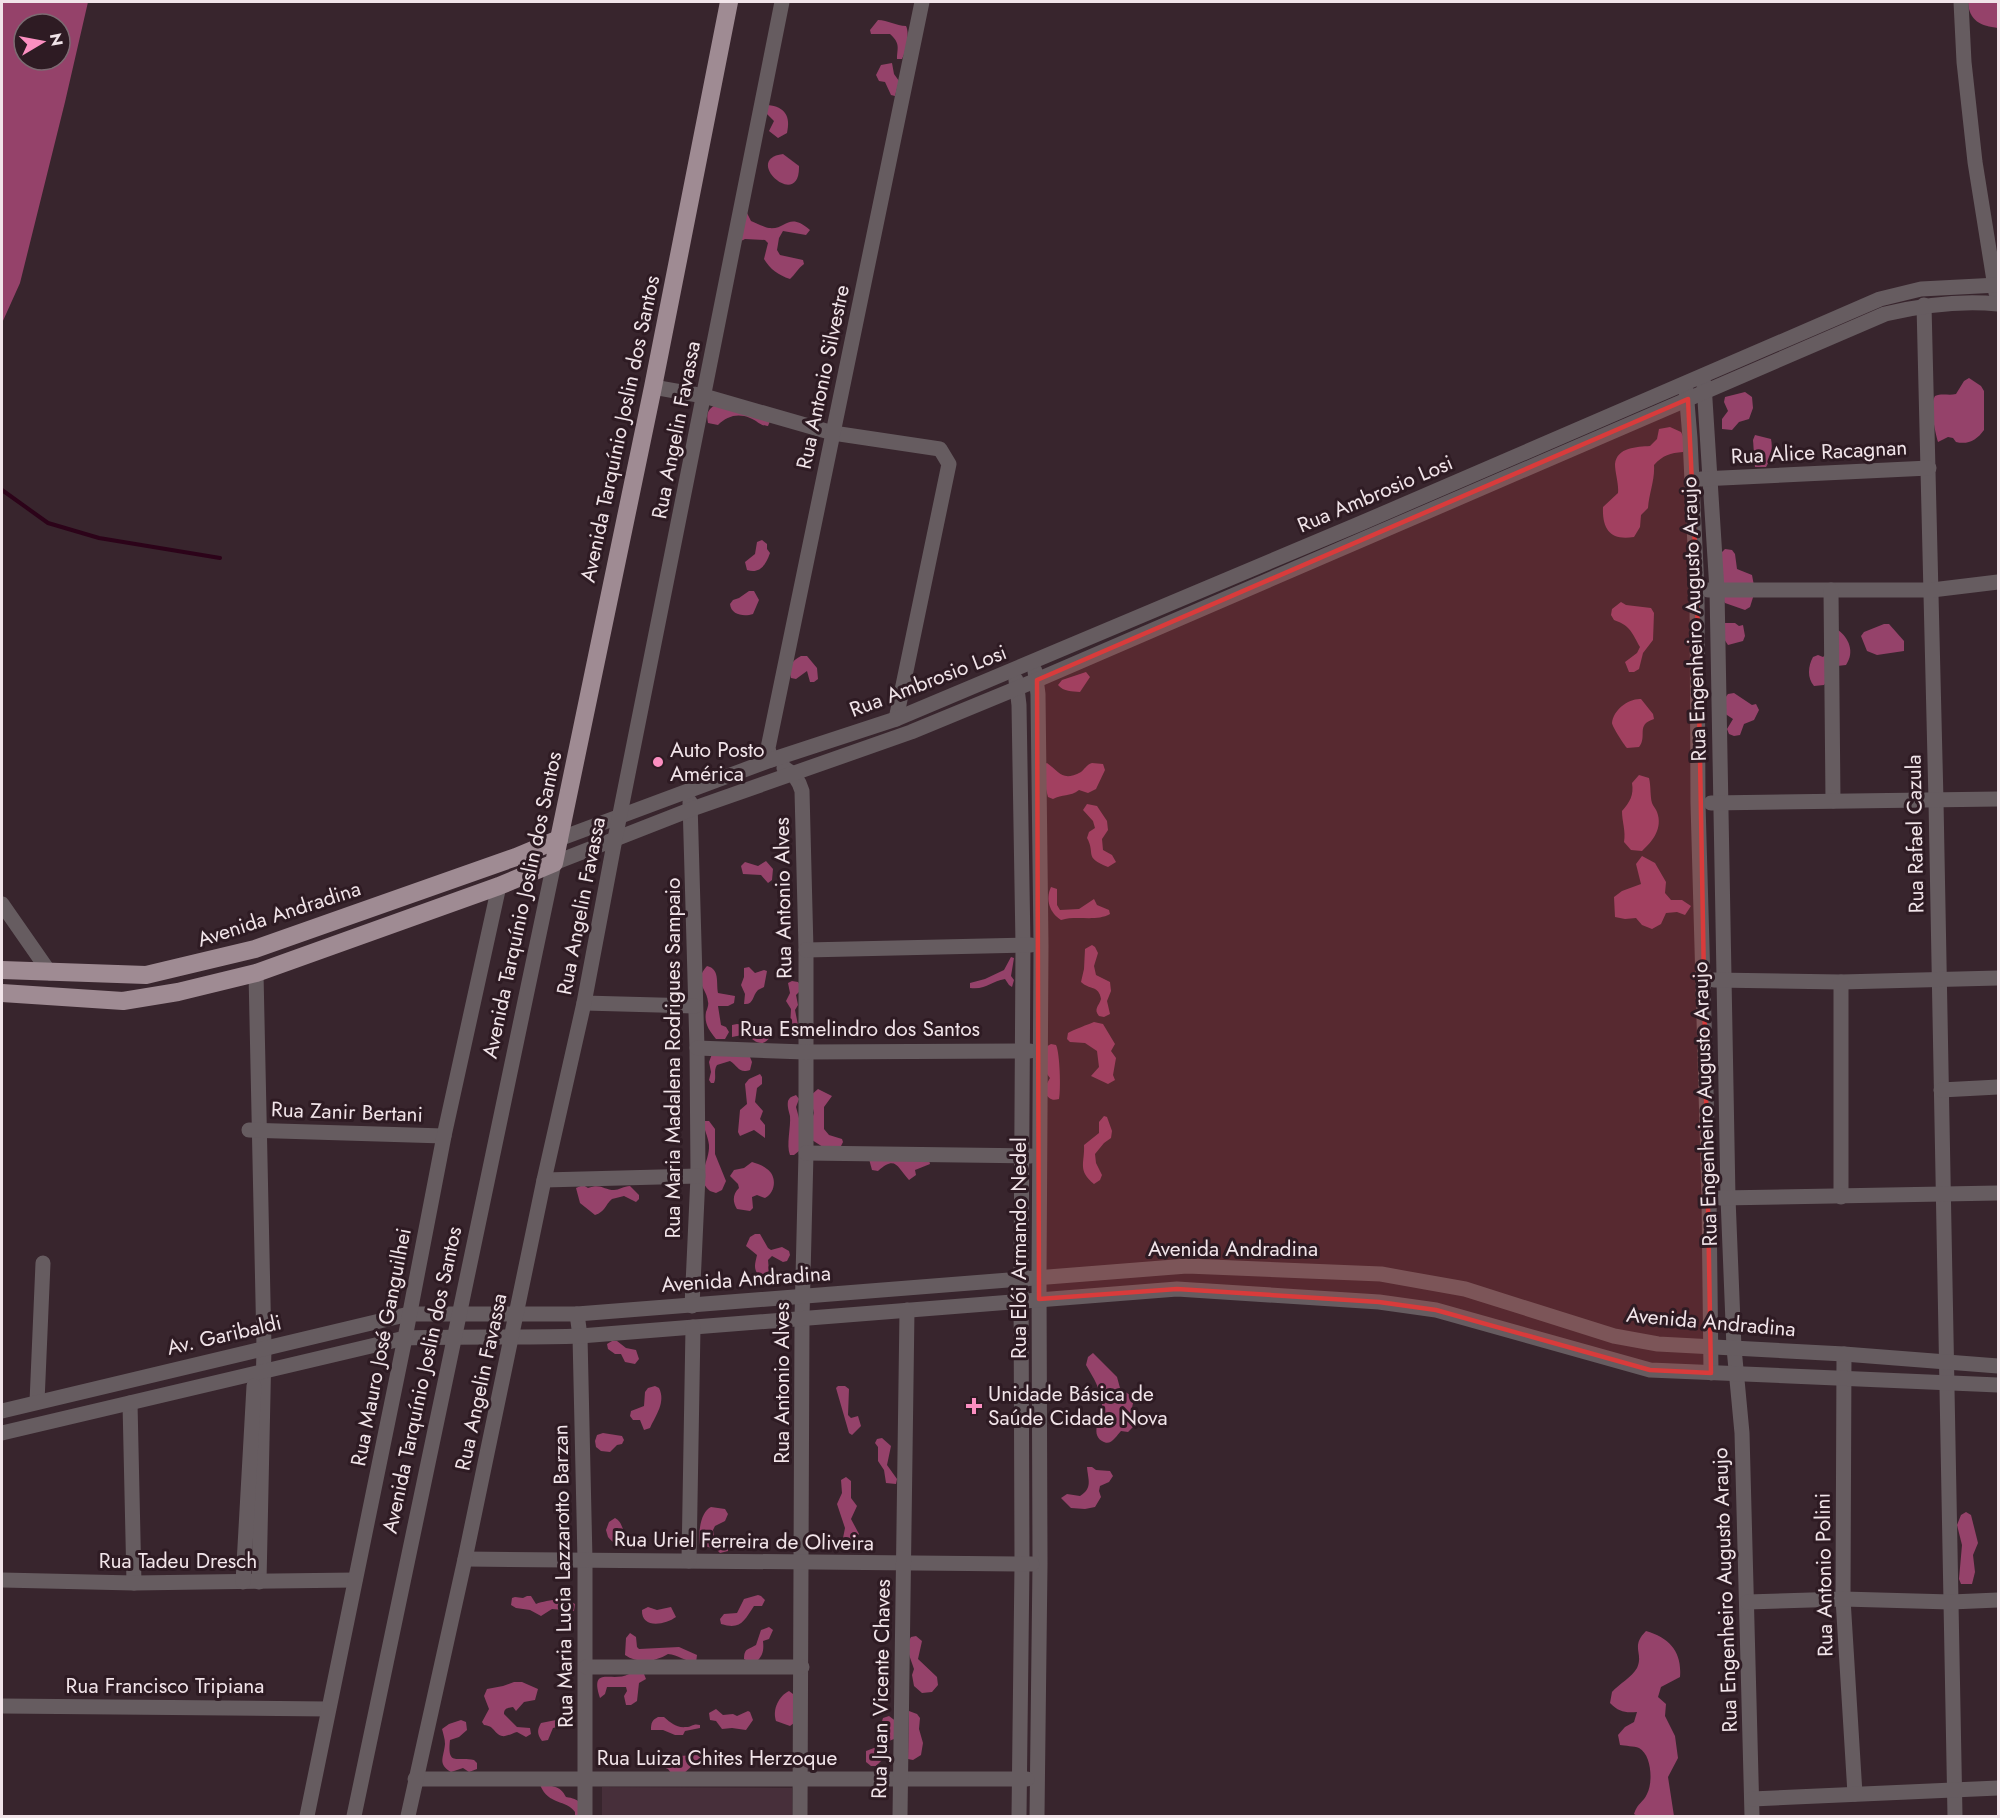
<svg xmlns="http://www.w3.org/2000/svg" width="2000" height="1818" viewBox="0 0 2000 1818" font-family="Jost,sans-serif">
	<rect width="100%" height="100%" fill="#38252d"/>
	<polygon fill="#472f3a" points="602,1787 792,1788 792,1816 602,1816"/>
	<g fill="#95426a" fill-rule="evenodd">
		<path d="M2,2H88L65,102L20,283L2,323ZM24,24H60V60H24Z"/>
		<path d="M1968,2H1998V28C1981,26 1969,21 1968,2Z"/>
		<path d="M878,20C888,20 896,26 906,26C910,34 906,52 902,59H897C897,48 901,44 890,34H871L870,30Z"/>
		<polygon points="892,63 894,74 899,81 895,96 891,95 885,82 879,81 876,75 881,65"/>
		<path d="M768,105C785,107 791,116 787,133L778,138L769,131L774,121L763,110Z"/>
		<path d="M783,154L799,166C800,212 741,159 783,154Z"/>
		<path d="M746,211L751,221C756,223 764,227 769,228C787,230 788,211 810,230L806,235L783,231L779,238L777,250L780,255L803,260L804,264C798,268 795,275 790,279C778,275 770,269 764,259L768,243L765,240L745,239L731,246Z"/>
		<path d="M1969,378L1981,386L1984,391V430C1977,440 1968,445 1956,442L1953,438L1948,437L1938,442C1935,431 1929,405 1935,396C1942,393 1949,396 1956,394L1964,381Z"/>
		<polygon points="1745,392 1752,397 1753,408 1749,419 1739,422 1732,430 1722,429 1722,419 1728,411 1724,402 1725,397"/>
		<path d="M717,404L770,421L768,426C760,426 758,421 750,418C738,413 727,416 718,425L708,423C706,413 708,409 717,404Z"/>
		<path d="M1670,427L1681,432L1686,442L1683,452C1670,453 1663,455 1654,465C1655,480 1649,493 1648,508L1641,515L1640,527L1634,537C1611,541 1602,530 1603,507L1618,493C1619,484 1615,473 1615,464C1617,447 1637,447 1650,446L1657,439L1659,429Z"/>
		<path d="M1755,435L1771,439C1773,448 1771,459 1766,467H1755L1753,440Z"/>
		<path d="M762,540L767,544V549L770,553C766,564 761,574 747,570L745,562L755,554L757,542Z"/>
		<polygon points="1725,549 1732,550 1735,554 1737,569 1752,575 1755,591 1750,607 1745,610 1725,603 1722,599 1719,555"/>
		<path d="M749,591H754L759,600L753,614C744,617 731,615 730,604L733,600L739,598Z"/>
		<path d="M1621,602L1626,605L1651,608L1654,613L1653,640L1643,653L1639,669L1634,672H1629L1625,662L1637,653L1640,647C1632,633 1631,626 1614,620L1611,615L1612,609Z"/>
		<polygon points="1725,623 1735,623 1739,626 1743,625 1745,636 1743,641 1728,645 1722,636"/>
		<polygon points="1884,624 1889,624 1904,641 1904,651 1877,655 1867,651 1861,636 1864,632"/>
		<path d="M1838,630C1849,638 1855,652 1846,665L1837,666L1824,685L1814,686C1807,678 1808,666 1813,657L1818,655L1823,657L1828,652Z"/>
		<path d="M801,656H807L817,668L818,679L814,682H810L807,671L796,679L791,678C788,667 791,661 801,656Z"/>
		<path d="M1086,672L1090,677L1080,692C1072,691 1064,692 1058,685L1062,680Z"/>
		<polygon points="1734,693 1752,705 1756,704 1759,710 1754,720 1744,724 1740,735 1734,736 1729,734 1727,729 1733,719 1724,713 1725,698 1728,694"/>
		<path d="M1641,699L1653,714L1654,719C1635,725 1648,736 1639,747L1627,748C1624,745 1612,726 1612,723C1613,710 1629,698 1641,699Z"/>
		<path d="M1047,763C1060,772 1062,782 1081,772C1085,769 1086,765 1092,763L1103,764L1105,770L1096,789L1088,793L1079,790C1070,797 1062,794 1053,799L1048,797L1040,766Z"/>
		<path d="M1639,775L1649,778C1651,786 1650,796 1652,803C1653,806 1656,809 1657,812C1663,828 1653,841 1642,851L1631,850L1624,842C1626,831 1622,822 1622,811C1630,802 1634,795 1632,783Z"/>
		<path d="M1087,804L1097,806L1107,821L1108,830L1102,839L1103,850L1112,855L1116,862L1108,867C1083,857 1096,854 1087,838L1089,832L1095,828L1093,821L1083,810Z"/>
		<polygon points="1642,856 1655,863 1666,882 1665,893 1671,900 1682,900 1691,906 1685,915 1677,912 1666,913 1661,924 1652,929 1642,925 1636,918 1625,919 1615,917 1614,897 1622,891 1641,884 1636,864"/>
		<polygon points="766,861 773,869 772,880 768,883 761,875 743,874 741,866 745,862 758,866"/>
		<path d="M1051,887L1057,889V905L1060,910L1079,909L1094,899L1097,905L1109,910L1110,914C1096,922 1077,915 1061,920C1050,913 1045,900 1051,887Z"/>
		<path d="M1092,945L1095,947L1098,953L1094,966L1096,975L1110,982L1111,991L1107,1001L1110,1014L1104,1017L1099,1016C1093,1009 1099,1006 1101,999C1099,985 1089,990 1081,982L1084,969L1085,949Z"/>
		<path d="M1011,957L1014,958L1011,976L1014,980L1012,987L1009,985L1005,979C991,981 987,990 970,988V983L985,979L1004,970Z"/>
		<path d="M707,966C720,969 716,982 718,993L735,996L734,1003L728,1006H718L721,1025L726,1027L729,1032L725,1039H716C709,1030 704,1024 706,1012C707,1010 709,1004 708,1002C707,987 692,983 707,966Z"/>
		<path d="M749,967L755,973L764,970L767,971L764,987L758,990C752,996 754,1005 744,1004L745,994L741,985L744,977V968Z"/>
		<polygon points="792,981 798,982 801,986 800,991 796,995 798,1005 795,1010 798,1025 792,1029 790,1027 791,1009 786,1001 790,993 788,983"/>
		<path d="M1094,1022L1103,1024L1115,1044L1111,1051L1116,1058L1113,1075L1115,1080L1108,1084L1091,1076L1099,1067L1097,1051L1085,1043L1070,1042L1067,1039L1068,1033C1073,1030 1089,1024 1094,1022Z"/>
		<path d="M737,1024C748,1025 756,1030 767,1032L770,1037C763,1048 754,1042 747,1034L732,1037V1025Z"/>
		<path d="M1051,1044L1056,1045C1060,1053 1061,1091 1059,1099C1052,1101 1049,1099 1045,1093V1087L1050,1078L1047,1074L1044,1048Z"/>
		<path d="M712,1054L750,1057L752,1062L750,1070C739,1074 738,1066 730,1061L717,1065C713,1071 717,1077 714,1083H711L709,1080L711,1072L709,1062Z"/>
		<polygon points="760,1074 762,1077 762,1084 757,1088 755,1102 763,1111 760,1119 765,1125 765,1138 754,1130 740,1136 738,1132 740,1110 747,1104 745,1084 749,1079"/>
		<polygon points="818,1089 832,1096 824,1107 824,1129 829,1135 842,1139 843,1142 841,1146 823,1147 812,1140 811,1122 814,1113 810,1096"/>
		<path d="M796,1095L799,1099L796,1107L799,1118V1151L794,1155H790C786,1145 791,1127 790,1116C789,1111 787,1107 788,1101C790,1097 791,1097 796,1095Z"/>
		<path d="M1104,1116L1107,1117L1112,1131L1111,1138L1104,1143L1095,1154L1096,1163L1102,1175L1100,1180L1094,1184C1077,1170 1085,1163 1084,1145L1099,1133V1122Z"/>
		<path d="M703,1121H709L715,1129V1154L726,1181L722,1190L716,1193L710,1191C694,1178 710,1162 709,1145C708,1136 704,1130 703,1121Z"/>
		<path d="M869,1159L929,1160L930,1164L915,1170L916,1175L909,1180C897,1167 896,1155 878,1171L872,1170Z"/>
		<path d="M752,1162C757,1164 763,1165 767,1169C777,1176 776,1192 765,1198L757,1195L752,1197L753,1208L750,1211L737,1209C732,1201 733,1194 739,1188L738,1184L730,1176L734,1170L744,1168Z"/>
		<path d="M583,1185L588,1188C601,1183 604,1190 614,1190C619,1190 624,1186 630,1186L639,1195V1199L636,1202L624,1196L612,1199C605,1205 605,1212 595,1215L580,1203L576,1188Z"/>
		<path d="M755,1234H760L768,1248L771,1250L782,1247L789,1251L790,1255L787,1261L783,1262L772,1256L768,1260L769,1271L765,1276H759C753,1268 755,1264 757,1255L746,1246L750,1237Z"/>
		<polygon points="612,1341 617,1341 626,1348 636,1350 639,1359 635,1364 625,1362 621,1354 615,1354 608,1349 607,1344"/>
		<path d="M1093,1353L1117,1377L1120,1388L1134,1398L1132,1408L1136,1416L1135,1425L1128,1432L1121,1431C1116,1436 1111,1447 1102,1441C1089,1433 1103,1415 1102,1405C1100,1387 1094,1379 1086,1365L1088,1357Z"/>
		<path d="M655,1386L659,1388C666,1402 656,1415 650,1428L644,1430L640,1420H633L630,1416L631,1411L644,1406L645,1392L648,1388Z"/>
		<polygon points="838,1386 845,1386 849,1389 848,1415 851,1418 858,1416 861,1426 852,1435 849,1433 836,1388"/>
		<polygon points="603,1433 622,1436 624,1440 622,1444 617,1445 610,1452 601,1451 596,1447 595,1441 597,1435"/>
		<polygon points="882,1438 891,1446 887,1465 897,1479 896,1484 886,1483 884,1470 878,1461 878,1447 875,1443 877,1439"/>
		<path d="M1087,1467H1092L1096,1470L1110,1471L1113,1476L1109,1482L1100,1486L1099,1491L1101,1497L1095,1507L1085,1509L1071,1508L1061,1498L1067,1494L1080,1496C1093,1488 1088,1480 1087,1467Z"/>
		<polygon points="846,1477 851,1481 851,1498 857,1506 851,1519 859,1534 851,1543 847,1544 843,1538 845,1528 837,1504 842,1493 841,1480"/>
		<path d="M711,1507L725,1509L728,1514L725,1521L715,1526L713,1530L715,1541L728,1547V1551L720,1553L716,1549L700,1545C698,1534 700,1512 711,1507Z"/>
		<polygon points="1966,1512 1971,1515 1978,1543 1973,1555 1975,1572 1972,1584 1961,1584 1959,1579 1962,1545 1957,1525 1961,1515"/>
		<path d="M615,1518C622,1522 621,1527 625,1532C628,1537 631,1536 632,1543C622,1550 615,1545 608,1537L606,1530L609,1522Z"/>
		<path d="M758,1595L761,1596L765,1600L762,1606H754C744,1621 741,1630 721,1624L720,1619L724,1614L737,1613L744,1599Z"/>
		<path d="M527,1596H531L536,1604C547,1600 565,1597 575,1604L574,1611L552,1609L541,1616L530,1610L516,1608L511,1605L512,1598L515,1597L523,1598Z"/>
		<path d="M648,1607L657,1610L671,1607L676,1617C665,1625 641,1629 642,1610Z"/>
		<path d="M769,1627L773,1630L769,1639L763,1641C764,1650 763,1656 756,1662H749L744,1659C744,1648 748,1650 756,1645L761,1630Z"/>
		<path d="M1646,1631C1670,1638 1682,1652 1680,1677L1661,1687L1658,1697L1666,1704L1665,1716L1675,1736L1678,1758L1668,1777L1674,1816H1637L1634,1814C1638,1802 1643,1803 1647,1794C1653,1783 1652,1755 1639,1748C1634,1746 1625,1746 1620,1745L1618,1735L1625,1727L1634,1722L1637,1712C1625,1713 1619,1712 1610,1703L1612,1692C1619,1684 1632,1677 1637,1668C1644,1653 1630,1647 1646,1631Z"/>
		<path d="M630,1633L636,1637L637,1647L639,1649L679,1647L697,1655L696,1663C685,1661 678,1655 668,1654C655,1662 638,1664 625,1655L626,1638Z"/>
		<path d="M916,1636L922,1641L918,1659L937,1677L938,1685L932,1692L922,1693L914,1686L912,1675L914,1669C911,1658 904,1648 911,1637Z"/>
		<path d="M629,1674H644L646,1679L639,1683L637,1701L631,1705H626L624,1696L627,1691L626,1687H607L605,1694L600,1698C589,1665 613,1683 629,1674Z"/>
		<path d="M514,1682H522L538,1689L535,1700L524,1702L516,1711L513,1707C508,1708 504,1708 504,1714L517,1727L530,1728L531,1734L526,1737L517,1732C513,1733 506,1737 502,1736C494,1734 495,1726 484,1725L482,1722L489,1709L484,1696L487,1689L503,1686Z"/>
		<path d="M789,1691L793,1694C794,1701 795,1716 794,1723L790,1726L776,1721C772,1709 779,1696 789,1691Z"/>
		<polygon points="716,1709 723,1715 733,1714 737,1716 748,1711 750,1712 753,1720 746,1730 732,1728 722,1729 716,1721 710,1720 709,1713"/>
		<polygon points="909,1711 917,1714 920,1718 919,1729 923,1743 921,1755 913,1760 908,1759"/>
		<path d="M570,1712L573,1718L569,1724L553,1728L548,1740L542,1741C537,1734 537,1730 541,1723L566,1718Z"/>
		<path d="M889,1716L897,1722L894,1739L889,1741L890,1752L876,1766H871L866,1762V1751L882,1745C885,1736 879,1727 883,1718Z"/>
		<path d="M658,1717H664C671,1723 676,1728 686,1727C692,1727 693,1723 700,1725V1728L685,1731L683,1735H675L663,1730H651C651,1723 652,1720 658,1717Z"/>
		<path d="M461,1720L466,1722L467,1730L459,1737L450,1740C447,1767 457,1756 474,1760L477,1763V1769L469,1772L463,1768L451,1772C437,1764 444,1757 445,1744C445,1739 443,1733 442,1729L449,1724Z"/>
		<path d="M699,1755L703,1761L702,1765H693L683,1774L671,1773L668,1769L656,1764L658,1759C669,1755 685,1756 699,1755Z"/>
		<path d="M540,1785C552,1786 560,1785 566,1797C580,1799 582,1803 584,1816H575V1812C566,1799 549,1806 540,1785Z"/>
	</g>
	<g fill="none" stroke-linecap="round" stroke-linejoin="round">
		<polyline stroke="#2c0319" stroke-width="4" points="2,490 48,523 99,538 220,558"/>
		<g stroke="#665c60" stroke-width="15">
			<polyline points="1961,2 1964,62 1975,162 1996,293"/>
			<polyline points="1924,305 1936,801 1955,1816"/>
			<polyline points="1704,384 1717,590 1728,1198 1734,1348 1742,1433 1752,1816"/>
			<polyline points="653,387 704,396 833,433 940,449 949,464 896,719"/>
			<polyline points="1686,390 1690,438 1697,590 1698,803 1709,1199 1711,1373"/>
			<polyline points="1701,479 1929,468"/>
			<polyline points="1708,590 1932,590 1998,582"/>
			<polyline points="1831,590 1833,801"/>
			<polyline points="1035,671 1038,694 1041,945 1039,1279 1040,1564 1037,1816"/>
			<polyline points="1016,680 1019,705 1023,945 1021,1281 1022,1564 1019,1816"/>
			<polyline points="771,760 768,748 922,2"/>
			<path d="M784,768C794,773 799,780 802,791L806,950V1153L802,1318L800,1816"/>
			<polyline points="690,802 697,1048 698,1176 692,1306"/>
			<polyline points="1711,803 1998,799"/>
			<polyline points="559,839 771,760 896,719 1359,524 1880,299 1921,289 1998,285"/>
			<polyline points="2,904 50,973"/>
			<polyline points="806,950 1031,945"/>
			<polyline points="256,973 264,1347 259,1582"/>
			<polyline points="1714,980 1841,982 1998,978"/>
			<polyline points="1841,982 1841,1197"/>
			<polyline points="584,1003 695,1006"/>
			<polyline points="697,1048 805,1052 1030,1051"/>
			<polyline points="1941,1090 1998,1087"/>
			<polyline points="249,1130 444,1136"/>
			<polyline points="806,1153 1031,1156"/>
			<polyline points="544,1180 698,1176"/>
			<polyline points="1720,1198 1998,1193"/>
			<polyline points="577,1314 580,1336 585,1560 585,1816"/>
			<polyline points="1844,1354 1843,1599 1855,1794"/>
			<polyline points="37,1402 43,1263"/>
			<polyline points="130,1403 134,1583"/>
			<polyline points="2,1411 409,1314 577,1314 1187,1266 1381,1274 1465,1289 1614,1336 1658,1344 1844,1354 1998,1366"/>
			<path d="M2,1433L405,1338C464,1336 522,1338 580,1336L1177,1289L1379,1302L1436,1310L1650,1370L1998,1385"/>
			<polyline points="465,1559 1032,1564"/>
			<polyline points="689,1561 693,1327"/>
			<polyline points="2,1580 134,1583 355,1580"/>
			<polyline points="243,1582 254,1386"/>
			<polyline points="1747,1602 1843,1599 1951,1602 1998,1600"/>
			<polyline points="586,1667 802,1667"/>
			<polyline points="2,1706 328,1709"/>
			<polyline points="415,1779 1027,1779"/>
			<polyline points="1752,1799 1998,1788"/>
			<polyline points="307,1816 405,1338 444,1136 499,886"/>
			<path d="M354,1816L554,863L692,809L911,732L1037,680L1885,314C1923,305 1959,300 1998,304"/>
			<polyline points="408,1816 465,1559 544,1180 584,1003 615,839 782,2"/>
			<polyline points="900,1816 907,1310"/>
		</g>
		<g stroke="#9f8b93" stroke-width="18">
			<polyline points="2,970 146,975 255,949 516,857 559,839"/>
			<polyline points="2,993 123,1001 178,992 256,973 499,886 554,863 653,387 729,2"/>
		</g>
	</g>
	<path fill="#d93b3b" fill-opacity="0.2" stroke="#d93b3b" stroke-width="4.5" stroke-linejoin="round" d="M1688,399L1697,590L1711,1373L1650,1370L1436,1310L1379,1302L1177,1289L1039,1299L1037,680Z"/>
	<g fill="#fc8fc1" stroke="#2e1b23" stroke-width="2">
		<circle cx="658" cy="762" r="6"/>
		<path d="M971 1397h6v6h6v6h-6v6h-6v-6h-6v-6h6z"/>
	</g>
	<g text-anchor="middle" stroke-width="6" stroke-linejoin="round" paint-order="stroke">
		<g font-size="21" fill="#f1e4e9" stroke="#2e1b23">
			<text transform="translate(823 377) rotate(-78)" y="7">Rua Antonio Silvestre</text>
			<text transform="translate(620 429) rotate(-78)" y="7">Avenida Tarquínio Joslin dos Santos</text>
			<text transform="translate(676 430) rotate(-79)" y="7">Rua Angelin Favassa</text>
			<text transform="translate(1819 452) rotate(-3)" y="7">Rua Alice Racagnan</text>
			<text transform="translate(1375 494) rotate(-23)" y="7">Rua Ambrosio Losi</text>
			<text transform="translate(1694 619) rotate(-92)" y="7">Rua Engenheiro Augusto Araujo</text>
			<text transform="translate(928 681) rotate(-21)" y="7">Rua Ambrosio Losi</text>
			<text transform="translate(1915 834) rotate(-91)" y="7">Rua Rafael Cazula</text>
			<text transform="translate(783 898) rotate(-91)" y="7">Rua Antonio Alves</text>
			<text transform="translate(522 905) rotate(-78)" y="7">Avenida Tarquínio Joslin dos Santos</text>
			<text transform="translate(581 906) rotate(-79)" y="7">Rua Angelin Favassa</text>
			<text transform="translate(279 914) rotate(-18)" y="7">Avenida Andradina</text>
			<text x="860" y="1036">Rua Esmelindro dos Santos</text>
			<text transform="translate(673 1058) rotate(-90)" y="7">Rua Maria Madalena Rodrigues Sampaio</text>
			<text transform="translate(1705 1104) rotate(-92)" y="7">Rua Engenheiro Augusto Araujo</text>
			<text transform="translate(347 1112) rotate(2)" y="7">Rua Zanir Bertani</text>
			<text transform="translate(1019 1248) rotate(-90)" y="7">Rua Elói Armando Nedel</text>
			<text x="1233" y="1256">Avenida Andradina</text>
			<text transform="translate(746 1279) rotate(-4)" y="7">Avenida Andradina</text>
			<text transform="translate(1711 1322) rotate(5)" y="7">Avenida Andradina</text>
			<text transform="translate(224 1335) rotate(-13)" y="7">Av. Garibaldi</text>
			<text transform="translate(381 1347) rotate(-79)" y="7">Rua Mauro José Ganguilhei</text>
			<text transform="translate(422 1380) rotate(-78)" y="7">Avenida Tarquínio Joslin dos Santos</text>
			<text transform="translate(481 1382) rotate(-78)" y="7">Rua Angelin Favassa</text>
			<text transform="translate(782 1383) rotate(-90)" y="7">Rua Antonio Alves</text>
			<text transform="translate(744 1541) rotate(1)" y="7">Rua Uriel Ferreira de Oliveira</text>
			<text x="178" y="1568">Rua Tadeu Dresch</text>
			<text transform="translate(1824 1575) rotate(-91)" y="7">Rua Antonio Polini</text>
			<text transform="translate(563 1576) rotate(-91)" y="7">Rua Maria Lucia Lazzarotto Barzan</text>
			<text transform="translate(1725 1590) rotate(-92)" y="7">Rua Engenheiro Augusto Araujo</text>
			<text x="165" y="1693">Rua Francisco Tripiana</text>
			<text transform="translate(881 1689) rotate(-89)" y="7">Rua Juan Vicente Chaves</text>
			<text x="717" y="1765">Rua Luiza Chites Herzoque</text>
		</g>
		<g font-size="21" fill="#f1e4e9" stroke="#2e1b23" text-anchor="start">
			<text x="670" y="757">Auto Posto<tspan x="670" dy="24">América</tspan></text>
			<text x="988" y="1401">Unidade Básica de<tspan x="988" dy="24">Saúde Cidade Nova</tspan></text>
		</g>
	</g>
	<rect width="2000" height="1818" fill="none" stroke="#f1e4e9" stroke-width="6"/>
	<g transform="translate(42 42) rotate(80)"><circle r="28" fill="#2e1b23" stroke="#7c6b72" stroke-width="1.5"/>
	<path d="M0-4.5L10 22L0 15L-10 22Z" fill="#fc8fc1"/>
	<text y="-9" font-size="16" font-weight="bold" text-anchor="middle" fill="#f1e4e9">N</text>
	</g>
</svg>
